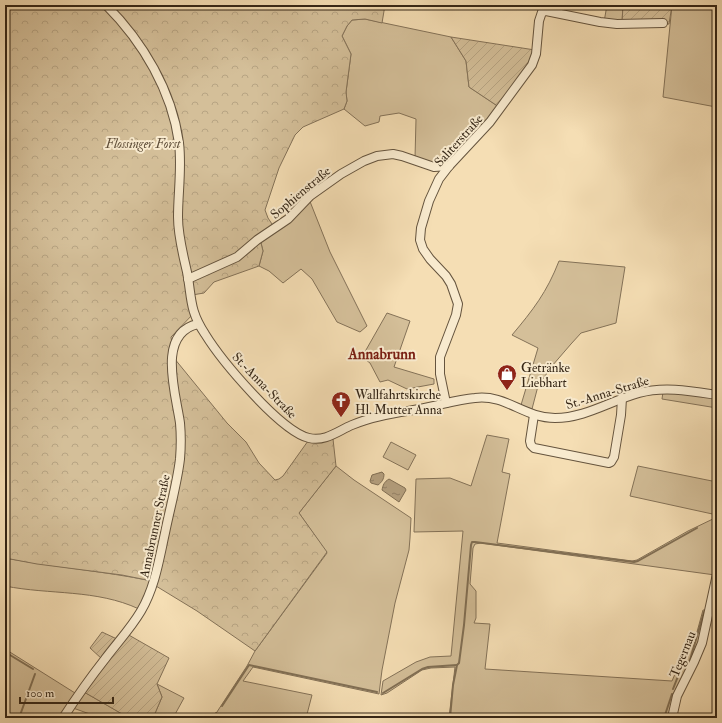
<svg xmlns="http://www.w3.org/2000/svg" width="722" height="723" viewBox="0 0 722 723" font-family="'IM FELL Double Pica',serif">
	<defs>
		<pattern id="forest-crowns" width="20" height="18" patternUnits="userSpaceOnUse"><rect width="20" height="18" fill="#d4bf99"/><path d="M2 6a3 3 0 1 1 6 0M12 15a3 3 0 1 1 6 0" fill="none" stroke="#b7a483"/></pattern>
		<pattern id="garden-furrows" width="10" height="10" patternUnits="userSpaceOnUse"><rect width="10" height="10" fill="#d4bf99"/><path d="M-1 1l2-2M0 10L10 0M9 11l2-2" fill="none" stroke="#b7a483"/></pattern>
		<pattern id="water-ripples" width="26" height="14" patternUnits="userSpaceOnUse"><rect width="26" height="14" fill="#b49f7e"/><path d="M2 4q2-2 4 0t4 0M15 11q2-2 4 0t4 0" fill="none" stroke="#938166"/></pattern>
	</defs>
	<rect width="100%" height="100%" fill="#f5deb4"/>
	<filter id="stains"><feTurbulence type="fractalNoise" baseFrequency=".005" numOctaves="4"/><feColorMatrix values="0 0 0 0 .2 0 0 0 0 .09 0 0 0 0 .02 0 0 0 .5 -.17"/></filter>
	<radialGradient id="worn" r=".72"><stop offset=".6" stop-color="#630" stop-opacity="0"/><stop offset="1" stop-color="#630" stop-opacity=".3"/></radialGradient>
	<g fill="#d4bf99" stroke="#847258">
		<polygon points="607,5 623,5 622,23 604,22"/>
		<polygon points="672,5 717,5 716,107 663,97"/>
		<polygon points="365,19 451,37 466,61 469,87 499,107 449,162 434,164 415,158 416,119 399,113 380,116 379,122 365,126 344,109 347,101 346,92 351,54 342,36 347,26 352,20"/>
		<polygon points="309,199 330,252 367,326 360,332 337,322 312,279 301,269 283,283 269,271 259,266 263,251 260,239"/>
		<path d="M559,261L625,267L616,323L581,333L571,344L552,366L538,386L532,409L521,405L538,348L512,335C533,310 547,292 559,261Z"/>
		<polygon points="387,313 410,321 394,367 434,379 434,384 407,389 388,380 380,382 370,363 362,357"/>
		<polygon points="663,392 717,398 717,408 662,399"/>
		<polygon points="487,435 509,439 502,472 510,474 497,543 632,561 637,560 688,531 717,517 717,570 715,575 481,543 475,544 473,548 470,584 476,591 476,618 474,623 490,624 485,669 672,681 692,635 697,632 703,610 707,610 702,638 671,718 449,718 455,667 431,668 422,670 387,693 381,695 383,681 416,662 430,657 451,656 463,531 414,532 416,479 450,478 471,486"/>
		<polygon points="391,442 416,455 408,470 383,457"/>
		<polygon points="336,466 354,480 411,518 410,538 409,550 395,603 382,670 379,694 253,667 243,681 312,695 306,718 213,718 247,666 255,651 327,553 299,513"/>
		<polygon points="638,466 717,482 717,515 630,496"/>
		<path d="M5,558C54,567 103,571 152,581L139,609C96,589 50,595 5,586Z"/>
		<polygon points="5,649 75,693 60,718 5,718"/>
		<polygon points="157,684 184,698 173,718 153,718 162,697"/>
		<polygon points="84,692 124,715 129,718 101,718 73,708"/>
	</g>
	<polygon fill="url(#forest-crowns)" stroke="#847258" points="5,5 385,5 382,23 365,19 352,20 347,26 342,36 351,54 346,92 347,101 344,109 303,127 295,135 279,168 265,210 268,218 276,230 260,239 263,251 259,266 214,282 204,293 192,295 195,312 171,337 174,358 227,423 246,442 259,463 275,480 279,479 283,476 308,441 324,441 333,439 336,466 299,513 327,552 255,651 197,611 156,586 152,581 122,575 37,564 5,558"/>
	<g fill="url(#garden-furrows)" stroke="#847258">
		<polygon points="623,5 672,5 669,24 632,25 622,23"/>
		<polygon points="451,37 535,50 532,61 499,107 469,87 466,61"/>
		<polygon points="102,632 117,639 127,634 169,658 157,684 162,697 153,718 129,718 84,692 102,659 90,648"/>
	</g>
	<g fill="url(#water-ripples)" stroke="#816f54">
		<path d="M382,472L384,474C384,479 382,482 378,485L371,483L370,481L372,475Z"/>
		<path d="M389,479L405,488L406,490L399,502L382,490C383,485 384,482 389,479Z"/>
	</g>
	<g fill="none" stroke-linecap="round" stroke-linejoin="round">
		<g stroke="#816f54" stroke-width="2">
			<polyline points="5,652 33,669"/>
			<polyline points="673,689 682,666 690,660 692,653 704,612"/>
			<polyline points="383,693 422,669 428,667 457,665"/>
			<polyline points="222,706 249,665 377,692"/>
			<polyline points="19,718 35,674"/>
			<polyline points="214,718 216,713"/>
			<polyline points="450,718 453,685 457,665 459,663 464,625 471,545 472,542 475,542 634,562 638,561 697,528"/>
			<polyline points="664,718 672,694"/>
		</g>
		<g stroke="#65543e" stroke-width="10">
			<g id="minor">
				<path d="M106,5C143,42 172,91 179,143C182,168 178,192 178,217C178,236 183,254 187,272C192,298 189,310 205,334C221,360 280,431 309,438C325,442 338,431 352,425C378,414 407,412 434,406C447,403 461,399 475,398C506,394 524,418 555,418C585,418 610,401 639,393C664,386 691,391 717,395"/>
				<polyline points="188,279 237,257 257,240 288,219 310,196 341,174 364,161 377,156 393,154 402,156 434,167 449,166"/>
				<polyline points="446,403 440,374 440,357 456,315 458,304 451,284 446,276 430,259 423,249 420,240 421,228 429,201 439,179 449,166 490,122 532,65 536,54 539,21 542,12 546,11 600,22 617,24 663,23"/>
				<polyline points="534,415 530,441 531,445 534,448 609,463 611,462 614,457 621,415 622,398"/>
				<path d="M63,718C76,698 90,678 105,659C117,643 131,628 141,611C155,587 159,560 165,533C170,508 177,484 180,459C181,447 181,434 180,423C176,394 156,333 198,324"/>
				<polyline points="672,718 677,696 694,662 702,643 717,574"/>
			</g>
		</g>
		<use href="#minor" stroke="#f8eace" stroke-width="8"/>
	</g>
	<defs>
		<g id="shop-pin" transform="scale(1)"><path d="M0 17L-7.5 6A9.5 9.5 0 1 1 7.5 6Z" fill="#8f2418" stroke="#f8eace"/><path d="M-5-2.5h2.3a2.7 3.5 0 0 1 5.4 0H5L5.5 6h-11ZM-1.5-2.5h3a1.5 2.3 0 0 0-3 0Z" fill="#fff"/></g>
		<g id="church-pin" transform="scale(1)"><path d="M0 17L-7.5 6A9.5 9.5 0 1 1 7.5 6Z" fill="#8f2418" stroke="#f8eace"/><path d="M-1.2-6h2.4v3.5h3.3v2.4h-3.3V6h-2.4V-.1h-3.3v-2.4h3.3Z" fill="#fff"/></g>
	</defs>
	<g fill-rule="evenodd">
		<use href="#shop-pin" x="507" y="374"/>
		<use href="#church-pin" x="341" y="401"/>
	</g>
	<g text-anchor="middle" stroke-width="4" stroke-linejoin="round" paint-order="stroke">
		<g font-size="13" fill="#352616" stroke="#f8eace">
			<text transform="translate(458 140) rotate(-48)" y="5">Saliterstraße</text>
			<text transform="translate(300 192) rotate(-40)" y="5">Sophienstraße</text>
			<text transform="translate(265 385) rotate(46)" y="5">St.-Anna-Straße</text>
			<text transform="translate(607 392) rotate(-17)" y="5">St.-Anna-Straße</text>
			<text transform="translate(154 526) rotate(-78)" y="5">Annabrunner Straße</text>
			<text transform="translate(682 654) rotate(-68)" y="5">Tegernau</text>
		</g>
		<g font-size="13" font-style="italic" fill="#5d4c37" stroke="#f8eace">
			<text x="143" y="148">Flossinger Forst</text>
		</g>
		<g font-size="13" fill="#352616" stroke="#f8eace" text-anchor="start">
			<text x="521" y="372">Getränke<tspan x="521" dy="15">Liebhart</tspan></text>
			<text x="355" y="399">Wallfahrtskirche<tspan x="355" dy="15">Hl. Mutter Anna</tspan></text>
		</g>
		<g font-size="15" font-weight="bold" fill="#7a1f14" stroke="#f8eace">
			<text x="382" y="359">Annabrunn</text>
		</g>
	</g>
	<rect width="722" height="723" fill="none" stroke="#f5deb4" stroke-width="20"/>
	<rect x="6" y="6" width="710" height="711" fill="none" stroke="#352616" stroke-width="2"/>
	<rect x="10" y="10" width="702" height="703" fill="none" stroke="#352616"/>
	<path d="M20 697v6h93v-6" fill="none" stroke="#352616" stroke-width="2"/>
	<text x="26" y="697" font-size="12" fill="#352616" stroke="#f8eace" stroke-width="3" paint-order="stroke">100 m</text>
	<rect width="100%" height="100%" filter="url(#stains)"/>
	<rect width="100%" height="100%" fill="url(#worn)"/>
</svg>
